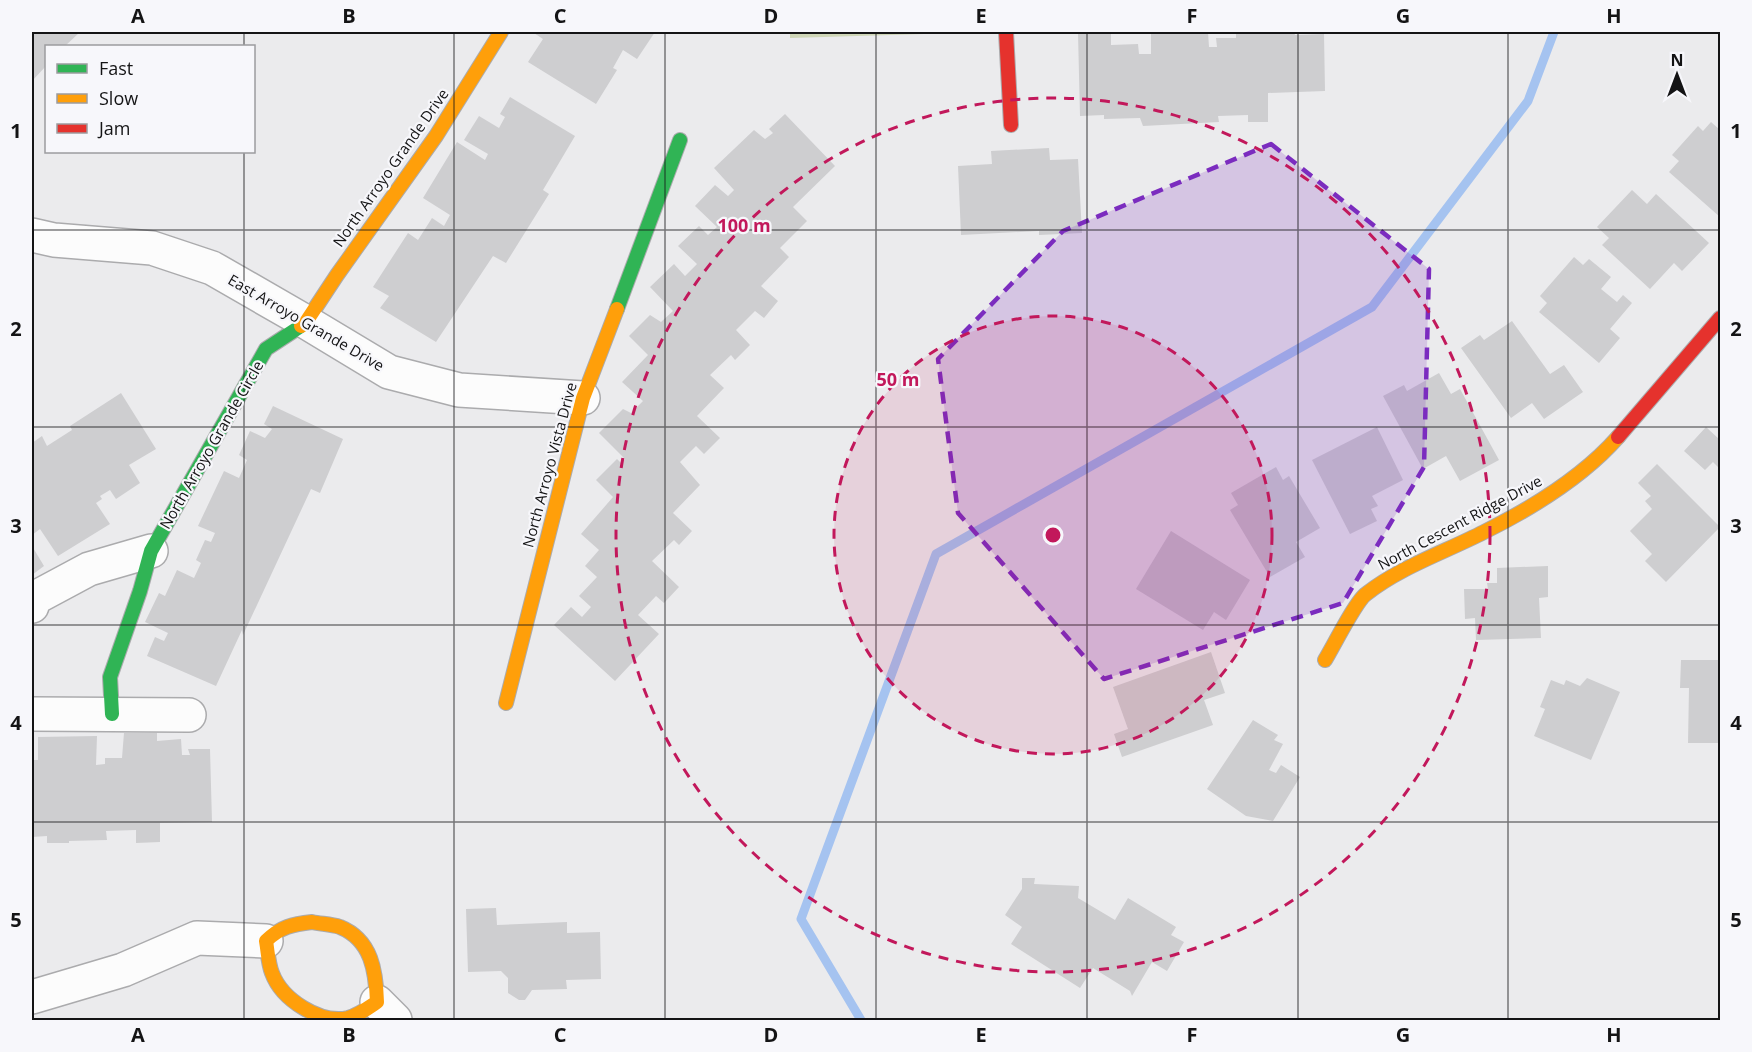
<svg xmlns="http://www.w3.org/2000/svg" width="1752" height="1052" viewBox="0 0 1752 1052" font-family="'Open Sans',sans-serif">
	<rect width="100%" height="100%" fill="#ebebed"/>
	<polygon fill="#cfd6b7" points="790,32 924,32 924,34 790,38"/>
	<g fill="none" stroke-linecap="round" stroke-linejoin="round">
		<polyline stroke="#a5c3f0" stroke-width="9" points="861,1020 801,919 936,554 1372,307 1528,101 1554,32"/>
	</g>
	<g fill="#ceced0">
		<polygon points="32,32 80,32 65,46 46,46 46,66 32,81"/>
		<polygon points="535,32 655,32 637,59 623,50 613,68 617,70 596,104 528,62 543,39 534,33"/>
		<polygon points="1111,32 1111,45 1138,44 1139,54 1151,54 1151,32 1208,32 1209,47 1217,47 1216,38 1236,38 1236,32 1294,32 1295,35 1324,34 1325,91 1268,93 1268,122 1248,122 1248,115 1218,116 1219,122 1143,126 1140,118 1104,119 1104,115 1080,116 1078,33"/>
		<polygon points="510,97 575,136 543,190 549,194 506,263 493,256 436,342 380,308 389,296 373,287 408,233 418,240 432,218 444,226 450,215 423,198 457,142 485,160 488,154 464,140 479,116 499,128 505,117 500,114"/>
		<polygon points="785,114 835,166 793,207 807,221 780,248 789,257 761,286 778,301 764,318 755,311 736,330 750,345 735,360 731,355 710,375 724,388 697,416 720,438 704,454 696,446 680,462 700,485 673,513 692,531 679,545 674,540 652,561 679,587 664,603 656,596 638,615 659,634 615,681 554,625 571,607 582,617 591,607 579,596 597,577 585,566 599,550 581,534 613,497 596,480 617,459 621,463 625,459 599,433 623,409 631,413 643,401 622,382 648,355 629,336 650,315 661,322 673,311 650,287 674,264 685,276 697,264 678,246 699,226 708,235 717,227 695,206 715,185 728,196 734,190 714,168 754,130 765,139 773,133 769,129"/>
		<polygon points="1711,122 1720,130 1720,217 1669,172 1679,161 1672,155 1698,126 1703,131"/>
		<polygon points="1049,148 1050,160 1078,159 1082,233 1039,235 1039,231 961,235 958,166 992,164 991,151"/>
		<polygon points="1632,190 1647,204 1656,194 1709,243 1682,271 1674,263 1650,289 1602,245 1609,238 1597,227"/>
		<polygon points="1574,257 1583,265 1589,259 1611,277 1601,289 1617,302 1623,295 1632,303 1610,329 1620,338 1599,363 1539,312 1547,303 1540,296"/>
		<polygon points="1512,321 1550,374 1564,365 1583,392 1544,419 1532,403 1511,418 1461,348 1480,335 1484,340"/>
		<polygon points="1439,373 1451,394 1460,389 1499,460 1460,481 1446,456 1423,469 1383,396 1404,385 1407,391"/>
		<polygon points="121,393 156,449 129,465 140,483 116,499 110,490 100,496 102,499 96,503 110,524 58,556 40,529 32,535 32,443 42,436 47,446 72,430 70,426"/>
		<polygon points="273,406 343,439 320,493 311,489 243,635 242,630 216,686 147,656 155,637 164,641 168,633 145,622 159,593 165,596 177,570 194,578 201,563 196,560 205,540 211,542 215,533 198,526 224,471 239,478 247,460 239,455 250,431 265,438 272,429 264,424"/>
		<polygon points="1377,427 1403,480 1372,496 1378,506 1371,509 1377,521 1350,534 1312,460"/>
		<polygon points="1706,427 1720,440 1720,469 1713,462 1705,470 1684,451"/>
		<polygon points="1657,464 1720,527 1666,582 1645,561 1652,554 1630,531 1652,509 1645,501 1651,496 1638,483"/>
		<polygon points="1276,467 1283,480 1289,476 1320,528 1296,542 1305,557 1270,577 1230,510 1238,505 1231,493"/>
		<polygon points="1171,531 1250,580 1226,620 1214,612 1203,630 1136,589"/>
		<polygon points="32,546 44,566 32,575"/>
		<polygon points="1548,566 1548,597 1539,598 1541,638 1476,640 1475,618 1465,619 1464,589 1488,589 1487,583 1497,583 1497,568"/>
		<polygon points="1211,652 1225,693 1204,700 1213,725 1122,757 1114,734 1128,729 1113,687"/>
		<polygon points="1681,660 1720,660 1720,743 1688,743 1689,688 1680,688"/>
		<polygon points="1587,678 1620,692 1591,760 1534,736 1545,709 1540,707 1551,680 1564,685 1566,680 1580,686"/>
		<polygon points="1253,720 1278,735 1274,740 1283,744 1269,770 1276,773 1281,765 1300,777 1273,821 1246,816 1207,789"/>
		<polygon points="124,733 157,733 157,741 181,739 182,755 190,755 188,749 210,749 212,822 160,823 160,842 136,843 136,830 106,831 107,840 69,841 69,843 47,843 47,836 32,837 32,760 38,760 38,737 97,736 96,765 105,764 105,758 122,758"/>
		<polygon points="1022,878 1035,878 1034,884 1079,886 1078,898 1115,920 1128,898 1176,927 1171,935 1184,942 1167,971 1152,962 1132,996 1130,991 1093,968 1080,988 1011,944 1022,927 1005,915 1022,889"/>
		<polygon points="496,908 497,925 567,922 567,933 600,932 601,979 566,980 567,989 532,990 525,1000 519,1000 508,993 508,978 501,971 468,972 466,909"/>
	</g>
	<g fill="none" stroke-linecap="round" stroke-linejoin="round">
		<g stroke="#ababad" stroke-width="36">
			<g id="street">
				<polyline points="32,235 54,240 152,248 212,268 306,322 389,372 459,390 583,398"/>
				<polyline points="32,606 33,599 89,569 151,551"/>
				<polyline points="32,714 189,715"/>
				<polyline points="32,997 123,970 197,938 266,941"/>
				<polyline points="377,1002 395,1020"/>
			</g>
		</g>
		<g stroke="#ababad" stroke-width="16">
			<g id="fast">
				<polyline points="617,309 680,140"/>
				<polyline points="112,714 110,677 140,591 151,551 266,349 301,326"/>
			</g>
		</g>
		<g stroke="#ababad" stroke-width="16">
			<g id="slow">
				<polyline points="301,326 306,322 337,275 436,136 501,32"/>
				<path d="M1325,660C1333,647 1356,601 1366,594C1400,567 1445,552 1484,532C1532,508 1583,477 1618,437"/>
				<polyline points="506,703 583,398 617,309"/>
				<path d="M312,922C321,924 331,924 340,927C372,940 376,972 377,1002C368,1008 359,1015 348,1018C320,1024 282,1000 272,973C268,963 268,952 266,941C280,927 293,924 312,922Z"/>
			</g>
		</g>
		<g stroke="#ababad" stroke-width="16">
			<g id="jam">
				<polyline points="1006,32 1011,125"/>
				<polyline points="1618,437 1720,318"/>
			</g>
		</g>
		<use href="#street" stroke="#fcfcfc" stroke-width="33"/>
		<use href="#fast" stroke="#30b455" stroke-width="14"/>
		<use href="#slow" stroke="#ff9f0a" stroke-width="14"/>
		<use href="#jam" stroke="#e5322d" stroke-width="14"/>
	</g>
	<path fill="#7b2cbf" fill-opacity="0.2" stroke="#7b2cbf" stroke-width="4.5" stroke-dasharray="12 8" stroke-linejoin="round" d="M1271,144L1429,269L1424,467L1343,603L1104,679L958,513L938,359L1063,231Z"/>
	<path fill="none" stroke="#141415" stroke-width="1.5" stroke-opacity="0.55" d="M244,32V46M454,32V1020M665,32V1020M876,32V1020M1087,32V1020M1298,32V1020M1508,32V1020M244,152V1020M32,230H1720M32,427H1720M32,625H1720M32,822H1720"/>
	<circle cx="1053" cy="535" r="219" fill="#c2185b" fill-opacity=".12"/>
	<g fill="none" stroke="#c2185b" stroke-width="3" stroke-dasharray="10 8">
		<circle cx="1053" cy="535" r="219"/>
		<circle cx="1053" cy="535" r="437"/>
	</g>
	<g text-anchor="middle" stroke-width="4.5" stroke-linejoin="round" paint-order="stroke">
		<g font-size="15" fill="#141415" stroke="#f7f7fb">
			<text transform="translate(391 168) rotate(-55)" y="5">North Arroyo Grande Drive</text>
			<text transform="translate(306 323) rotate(30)" y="5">East Arroyo Grande Drive</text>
			<text transform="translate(212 445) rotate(-60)" y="5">North Arroyo Grande Circle</text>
			<text transform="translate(550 465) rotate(-75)" y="5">North Arroyo Vista Drive</text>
			<text transform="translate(1460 523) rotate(-28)" y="5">North Cescent Ridge Drive</text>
		</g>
	</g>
	<circle cx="1053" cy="535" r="9" fill="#c2185b" stroke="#f7f7fb" stroke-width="3"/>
	<g font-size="18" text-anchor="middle" font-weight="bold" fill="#c2185b" stroke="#f7f7fb" stroke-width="4.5" stroke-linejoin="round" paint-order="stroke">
		<text x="744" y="232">100 m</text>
		<text x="898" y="386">50 m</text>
	</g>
	<rect width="1752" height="1052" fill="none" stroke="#f7f7fb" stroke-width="66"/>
	<rect x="45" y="45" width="210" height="108" fill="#f7f7fb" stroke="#9c9c9f" stroke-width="1.5"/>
	<rect x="57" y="64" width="30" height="9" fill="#30b455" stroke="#9c9c9f" stroke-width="1.5"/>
	<text x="99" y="75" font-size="18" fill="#141415">Fast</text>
	<rect x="57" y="94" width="30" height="9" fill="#ff9f0a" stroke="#9c9c9f" stroke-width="1.5"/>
	<text x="99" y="105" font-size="18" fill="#141415">Slow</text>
	<rect x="57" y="124" width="30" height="9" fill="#e5322d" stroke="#9c9c9f" stroke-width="1.5"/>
	<text x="99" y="135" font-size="18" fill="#141415">Jam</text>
	<g transform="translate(1677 75)" stroke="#f7f7fb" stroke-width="4.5" paint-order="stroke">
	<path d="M0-4.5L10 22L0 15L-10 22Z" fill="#141415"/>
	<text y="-9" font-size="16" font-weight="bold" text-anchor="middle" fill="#141415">N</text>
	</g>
	<rect x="33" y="33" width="1686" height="986" fill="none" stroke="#141415" stroke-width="2"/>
	<g font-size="20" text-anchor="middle" font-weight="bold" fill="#141415">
		<text x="138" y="23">A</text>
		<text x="349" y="23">B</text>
		<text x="560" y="23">C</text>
		<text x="771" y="23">D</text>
		<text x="981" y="23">E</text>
		<text x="1192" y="23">F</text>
		<text x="1403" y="23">G</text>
		<text x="1614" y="23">H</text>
		<text x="16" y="138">1</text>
		<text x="1736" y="138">1</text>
		<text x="16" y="336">2</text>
		<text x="1736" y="336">2</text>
		<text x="16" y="533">3</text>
		<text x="1736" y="533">3</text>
		<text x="16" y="730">4</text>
		<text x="1736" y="730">4</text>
		<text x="16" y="927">5</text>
		<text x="1736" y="927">5</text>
		<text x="138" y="1042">A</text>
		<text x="349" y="1042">B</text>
		<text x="560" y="1042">C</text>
		<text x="771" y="1042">D</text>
		<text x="981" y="1042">E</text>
		<text x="1192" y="1042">F</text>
		<text x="1403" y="1042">G</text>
		<text x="1614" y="1042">H</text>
	</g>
</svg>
